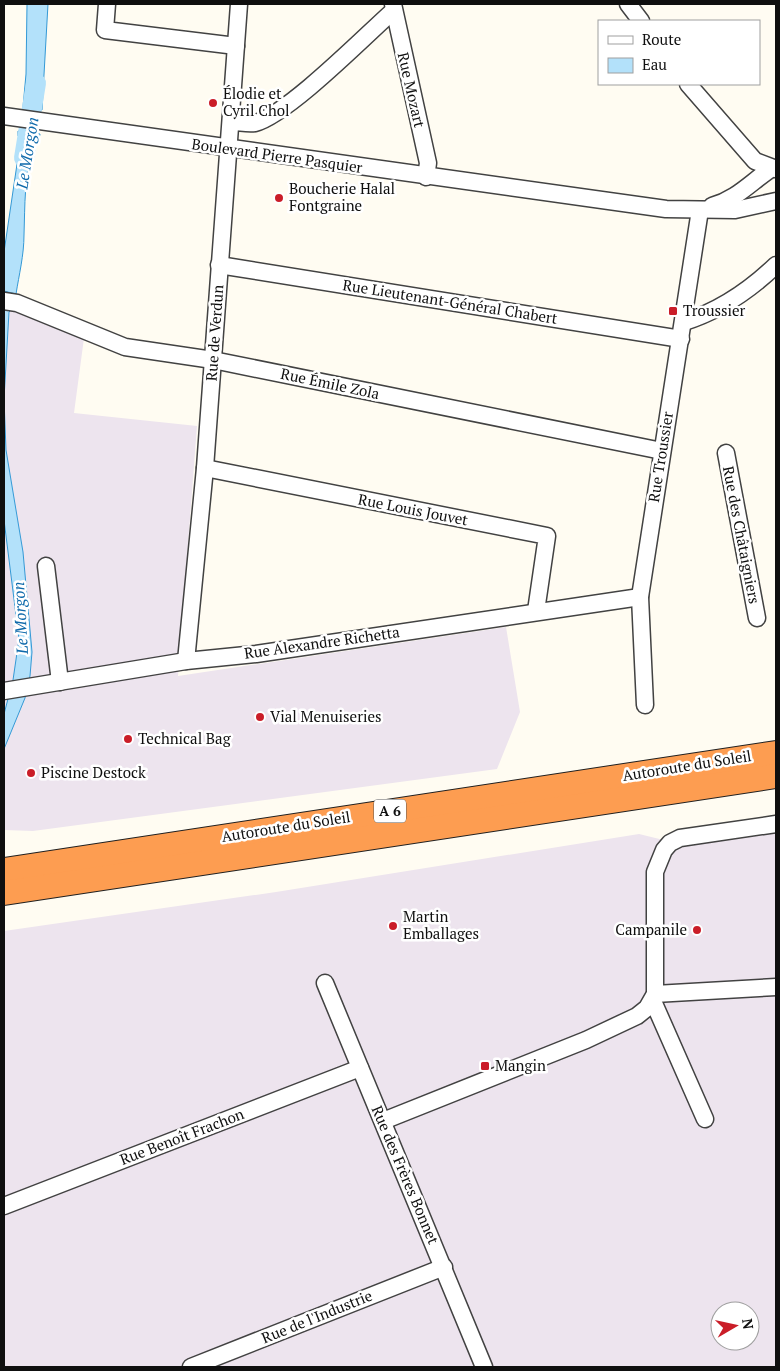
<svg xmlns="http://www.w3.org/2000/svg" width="780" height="1371" viewBox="0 0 780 1371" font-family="'PT Serif',serif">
	<rect width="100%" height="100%" fill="#fffcf2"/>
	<g fill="#ede4ee" fill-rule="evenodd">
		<polygon points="12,309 84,338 74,413 197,426 178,676 506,627 520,712 497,769 33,831 4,830 4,749 25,698 32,659 23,552 6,450 4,399 9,312"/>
		<polygon points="4,520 19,639 13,680 4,714"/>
		<path d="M776,833V1367H4V931L276,892L639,834L688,846ZM720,1311H750V1341H720Z"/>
	</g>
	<g fill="#b3e1fa" stroke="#3499d6">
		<polygon points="27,4 48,4 42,110 23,107 26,74"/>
		<path d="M18,131L40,134L38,144L34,146C24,174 25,206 24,235C24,255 19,275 16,294L4,291V252L21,137L18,136Z"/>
		<polygon points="4,301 12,309 9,312 4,399 6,450 23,552 32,652 30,676 25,698 4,749 4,714 13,680 19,639 4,520"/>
	</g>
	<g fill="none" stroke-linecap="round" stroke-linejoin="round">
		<polyline stroke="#b3e1fa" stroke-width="20" points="24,158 36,83"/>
		<g stroke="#424242" stroke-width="19">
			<g id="minor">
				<polyline points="107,4 105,30 236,46"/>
				<polyline points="393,4 428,163 426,177"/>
				<polyline points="628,4 641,21"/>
				<polyline points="688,84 755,161 776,169"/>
				<polyline points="4,116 666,209 735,210 776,201"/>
				<path d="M231,122C239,122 247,124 255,123C287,115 365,36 393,11"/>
				<path d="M712,206C737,199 751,182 772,168"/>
				<polyline points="219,265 681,339"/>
				<polyline points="4,301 17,303 125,347 213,360 662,451"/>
				<path d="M684,322C719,311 750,290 776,265"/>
				<polyline points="726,453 757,618"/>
				<polyline points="205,468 547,536 536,611"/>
				<polyline points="46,566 60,682"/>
				<polyline points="186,661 205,468 239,4"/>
				<polyline points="4,691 186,661 256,654 640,597"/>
				<polyline points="645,705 640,597 700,210"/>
				<polyline points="325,983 484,1367"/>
				<polyline points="655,994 776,987"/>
				<polyline points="653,1001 705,1119"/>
				<polyline points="383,1121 586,1040 637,1016 647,1008 655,994 655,872 664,850 670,843 680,838 776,824"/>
				<polyline points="4,1206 360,1068"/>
				<polyline points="191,1367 444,1267"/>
			</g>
		</g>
		<g stroke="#202020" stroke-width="26">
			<g id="highway">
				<polyline points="4,870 776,753"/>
				<polyline points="4,893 776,776"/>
			</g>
		</g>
		<use href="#minor" stroke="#fff" stroke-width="16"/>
		<use href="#highway" stroke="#fd9d51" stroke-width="24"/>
	</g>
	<g fill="#ca1d28" stroke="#fff" stroke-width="2">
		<circle cx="213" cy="103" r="5"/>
		<circle cx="279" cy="198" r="5"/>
		<rect x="668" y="306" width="10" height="10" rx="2.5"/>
		<circle cx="260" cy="717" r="5"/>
		<circle cx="128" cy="739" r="5"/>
		<circle cx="31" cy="773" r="5"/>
		<circle cx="393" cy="926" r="5"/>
		<circle cx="697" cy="930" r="5"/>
		<rect x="480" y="1061" width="10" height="10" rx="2.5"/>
	</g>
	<g text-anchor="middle" stroke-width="5" stroke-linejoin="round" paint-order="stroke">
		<rect fill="#fff" stroke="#575757" stroke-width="1" x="374" y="799.5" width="32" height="23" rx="4"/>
		<g font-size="14" font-weight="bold" fill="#0f0f0f">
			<text x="390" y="816">A 6</text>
		</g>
		<g font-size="15" fill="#0f0f0f" stroke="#fff">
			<text transform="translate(411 90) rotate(77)" y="5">Rue Mozart</text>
			<text transform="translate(277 156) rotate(8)" y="5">Boulevard Pierre Pasquier</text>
			<text transform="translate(450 302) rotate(9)" y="5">Rue Lieutenant-Général Chabert</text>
			<text transform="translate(215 333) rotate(-86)" y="5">Rue de Verdun</text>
			<text transform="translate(330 384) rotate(12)" y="5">Rue Émile Zola</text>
			<text transform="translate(661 457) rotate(-81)" y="5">Rue Troussier</text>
			<text transform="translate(413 510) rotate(11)" y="5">Rue Louis Jouvet</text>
			<text transform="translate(741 535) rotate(79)" y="5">Rue des Châtaigniers</text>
			<text transform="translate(322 643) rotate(-8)" y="5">Rue Alexandre Richetta</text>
			<text transform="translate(687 766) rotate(-9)" y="5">Autoroute du Soleil</text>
			<text transform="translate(286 827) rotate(-9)" y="5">Autoroute du Soleil</text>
			<text transform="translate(182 1137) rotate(-21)" y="5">Rue Benoît Frachon</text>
			<text transform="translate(405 1175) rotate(67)" y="5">Rue des Frères Bonnet</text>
			<text transform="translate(317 1317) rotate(-22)" y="5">Rue de l'Industrie</text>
		</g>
		<g font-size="15" fill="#0f0f0f" stroke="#fff" text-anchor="start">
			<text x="223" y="99">Élodie et<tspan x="223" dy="17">Cyril Chol</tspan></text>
			<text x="289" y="194">Boucherie Halal<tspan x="289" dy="17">Fontgraine</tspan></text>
			<text x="683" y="316">Troussier</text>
			<text x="270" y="722">Vial Menuiseries</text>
			<text x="138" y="744">Technical Bag</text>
			<text x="41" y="778">Piscine Destock</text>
			<text x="403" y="922">Martin<tspan x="403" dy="17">Emballages</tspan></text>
			<text x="687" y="935" text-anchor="end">Campanile</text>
			<text x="495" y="1071">Mangin</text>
		</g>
		<g font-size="16" font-style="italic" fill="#0f6aab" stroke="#fff">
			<text transform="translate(27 153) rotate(-81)" y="6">Le Morgon</text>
			<text transform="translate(20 618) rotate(-93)" y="6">Le Morgon</text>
		</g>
	</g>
	<rect width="780" height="1371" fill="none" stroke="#0f0f0f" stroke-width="10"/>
	<rect x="598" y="20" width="162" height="65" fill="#ffffff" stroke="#9f9f9f"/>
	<rect x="608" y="36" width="25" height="8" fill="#ffffff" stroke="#9f9f9f"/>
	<text x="642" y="45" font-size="15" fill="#0f0f0f">Route</text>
	<rect x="608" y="58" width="25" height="15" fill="#b3e1fa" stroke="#9f9f9f"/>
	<text x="642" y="70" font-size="15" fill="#0f0f0f">Eau</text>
	<g transform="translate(735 1326) rotate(81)"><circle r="24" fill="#ffffff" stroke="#9f9f9f"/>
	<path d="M0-4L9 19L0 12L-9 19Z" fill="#ca1d28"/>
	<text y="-8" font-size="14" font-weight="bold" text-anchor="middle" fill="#0f0f0f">N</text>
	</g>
</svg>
